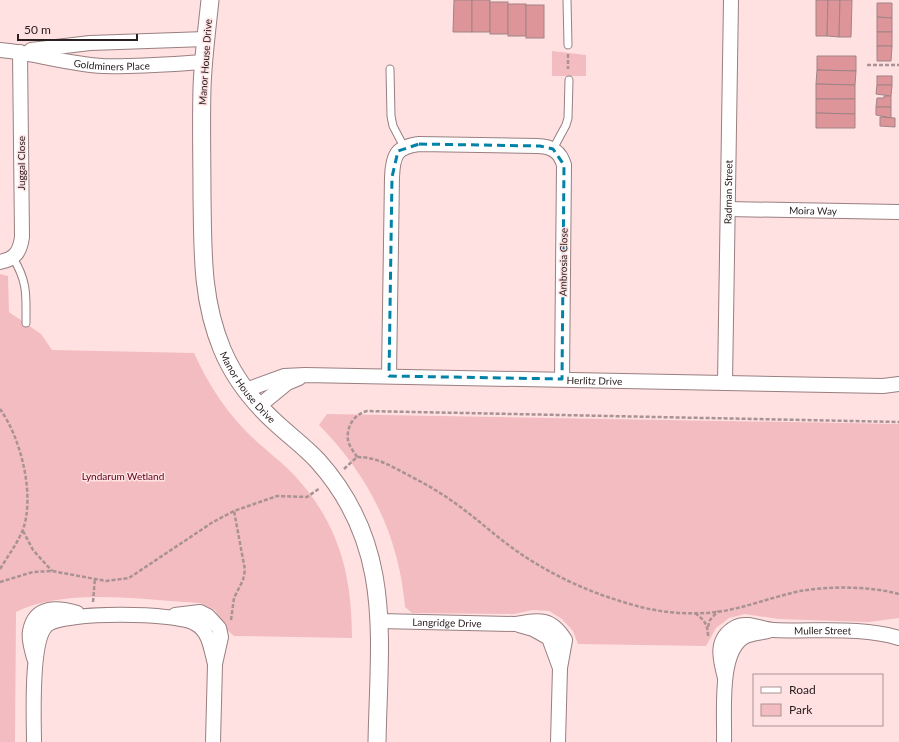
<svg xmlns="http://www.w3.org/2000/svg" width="899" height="742" viewBox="0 0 899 742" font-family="Lato,sans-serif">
	<rect width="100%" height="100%" fill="#ffe1e2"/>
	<g fill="#f3bcc0">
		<polygon points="552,51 586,55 586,76 552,76"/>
		<path d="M0,274L8,276L9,312L41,334L52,350L194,353C209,386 228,415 255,440C268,452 283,463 295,476C339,524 352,575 352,638L234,636L226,629L215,610L200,603C145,600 65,587 16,612L15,742H0Z"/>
		<path d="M327,414L899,424V618L869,622L778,619L745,614L729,618L716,628L706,646L578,644L573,631L562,619L549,611L533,610L514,614L412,613L405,607C399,536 369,475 319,425Z"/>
	</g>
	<g fill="#de959a" stroke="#9f8486">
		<polygon points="454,0 472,0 472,32 453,32"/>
		<rect x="472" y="0" width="18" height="32"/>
		<polygon points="816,0 828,0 827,36 816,36"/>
		<polygon points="828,0 840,0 839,37 827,36"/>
		<polygon points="840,0 852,0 851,37 839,37"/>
		<rect x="490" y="2" width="18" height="32"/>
		<polygon points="877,3 892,3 892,18 877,17"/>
		<rect x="508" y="4" width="18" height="32"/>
		<rect x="526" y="5" width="18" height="33"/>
		<polygon points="877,17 892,18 892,32 877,32"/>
		<rect x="877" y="32" width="15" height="14"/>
		<polygon points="877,46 892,46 891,61 877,61"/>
		<polygon points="817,56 856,56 856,71 817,70"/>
		<polygon points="817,70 856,71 855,85 816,84"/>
		<rect x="877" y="76" width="15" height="9"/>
		<polygon points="816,84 855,85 855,99 816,99"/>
		<polygon points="877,85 892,85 891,96 876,94"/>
		<polygon points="884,96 891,96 891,107 876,107 877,98 884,98"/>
		<polygon points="816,99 855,99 855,114 816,113"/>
		<polygon points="876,107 891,107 891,118 876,115"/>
		<polygon points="816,113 855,114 855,128 816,128"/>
		<polygon points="880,117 895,118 895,127 880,126"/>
	</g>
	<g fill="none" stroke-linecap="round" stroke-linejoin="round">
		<g stroke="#997f80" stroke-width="9">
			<g id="service">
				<polyline points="567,0 568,45"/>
				<polyline points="390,69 391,116 393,126 404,147"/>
				<polyline points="553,149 566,125 568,118 569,80"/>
				<path d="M13,258C28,282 26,296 26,323"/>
			</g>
		</g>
		<g stroke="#997f80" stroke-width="16">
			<g id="minor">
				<path id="s1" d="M0,50C35,53 68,64 103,66C136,67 171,64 204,62"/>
				<polyline points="31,50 90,43 206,39"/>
				<path id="s2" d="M728,209L899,212"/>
				<path d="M0,262C15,259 20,252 22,237L20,52"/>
				<path d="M389,376L392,177C393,155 396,147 419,144L537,146C551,146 560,151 564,165L562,379"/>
				<path id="s3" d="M725,383L731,0"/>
				<path id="s4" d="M246,390L284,376L305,375L883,386L899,384"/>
				<polyline points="259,406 287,383 299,378"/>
				<polyline points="175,615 200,612 208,616 219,628 221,637 215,664 213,742"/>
				<path id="s5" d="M379,621L515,624C539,620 551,617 565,640L560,668L558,742"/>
				<polyline points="519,625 533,629 549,638 560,668"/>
				<path d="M34,658C32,650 28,639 30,631C35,605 58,607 77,613"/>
				<path id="s6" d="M725,678C720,659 714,639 736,627C747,621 763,630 774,630C814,632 861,626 899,638"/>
				<path d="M34,742C34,718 30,640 47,625C63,611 178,612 196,624C210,632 211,650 215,664"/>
				<path d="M724,742C725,716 718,652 744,637C751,633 760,633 768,631"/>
			</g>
		</g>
		<g stroke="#997f80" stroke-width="19">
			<g id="tertiary">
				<path id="s7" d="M210,0C207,29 203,58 202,88C201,124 202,160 202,196C203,250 201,298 222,349C234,378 254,403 276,423C290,436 305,447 318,461C394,546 379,637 377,742"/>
			</g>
		</g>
		<g stroke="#a99293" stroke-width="2.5" stroke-dasharray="4 2" stroke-linecap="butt">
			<polyline points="568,54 568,69"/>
			<polyline points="867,65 899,65"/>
			<path d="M0,409C21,438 36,497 22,532C16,545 8,556 0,569"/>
			<path d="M357,457C354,452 349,446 348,440C346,427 354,414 367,411L899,422"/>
			<path d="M344,469L357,457C377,457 391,466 408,475C426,484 443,494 459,506C481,522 501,541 524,556C559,579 596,595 637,606C662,613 691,615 717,612C745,608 772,597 800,591C831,586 869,586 899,594"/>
			<polyline points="23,531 33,550 52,571"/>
			<polyline points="0,582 33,572 52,571 106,581 129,578 213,522 234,511 277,496 307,497 320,488"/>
			<polyline points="93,602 95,578"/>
			<path d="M695,613C704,620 708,624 708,636"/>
			<polyline points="231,620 234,598 243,580 245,570 234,511"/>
			<polyline points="708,627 710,620 718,611"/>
		</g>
		<use href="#service" stroke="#fff" stroke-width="7"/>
		<use href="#minor" stroke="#fff" stroke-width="14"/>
		<use href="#tertiary" stroke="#fff" stroke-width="17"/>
	</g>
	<path fill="none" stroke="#0382a7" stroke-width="3" stroke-dasharray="8 5" stroke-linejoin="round" d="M419,144L540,146L553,149L564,165L562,379L389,376L392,177L398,151Z"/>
	<g text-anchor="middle" stroke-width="3" stroke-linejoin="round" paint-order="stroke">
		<g font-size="10" fill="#2b2021" stroke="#ffe1e2">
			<text transform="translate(205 62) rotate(-86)" y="4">Manor House Drive</text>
			<text dy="4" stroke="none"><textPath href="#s1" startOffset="113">Goldminers Place</textPath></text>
			<text transform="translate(21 163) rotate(-90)" y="4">Juggal Close</text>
			<text dy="4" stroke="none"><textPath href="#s3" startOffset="191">Radman Street</textPath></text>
			<text dy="4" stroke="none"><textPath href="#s2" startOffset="85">Moira Way</textPath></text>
			<text transform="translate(563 262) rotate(-89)" y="4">Ambrosia Close</text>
			<text dy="4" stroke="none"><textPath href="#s4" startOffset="351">Herlitz Drive</textPath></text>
			<text dy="4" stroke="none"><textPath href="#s7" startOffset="398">Manor House Drive</textPath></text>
			<text dy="4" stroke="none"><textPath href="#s5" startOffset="68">Langridge Drive</textPath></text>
			<text dy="4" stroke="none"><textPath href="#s6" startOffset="145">Muller Street</textPath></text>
		</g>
		<g font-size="10" fill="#5b011a" stroke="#ffe1e2">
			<text x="123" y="480">Lyndarum Wetland</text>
		</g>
	</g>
	<rect x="753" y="674" width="130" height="52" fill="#ffe1e2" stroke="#aa9495"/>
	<rect x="761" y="687" width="20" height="6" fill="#ffffff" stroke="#aa9495"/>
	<text x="789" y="694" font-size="12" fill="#2b2021">Road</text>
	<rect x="761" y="704" width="20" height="12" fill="#f3bcc0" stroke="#aa9495"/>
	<text x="789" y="714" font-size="12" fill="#2b2021">Park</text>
	<path d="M18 34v6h119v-6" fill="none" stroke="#2b2021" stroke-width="2"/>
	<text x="24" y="34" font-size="12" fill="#2b2021" stroke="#ffe1e2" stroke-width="3" paint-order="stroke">50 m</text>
</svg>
